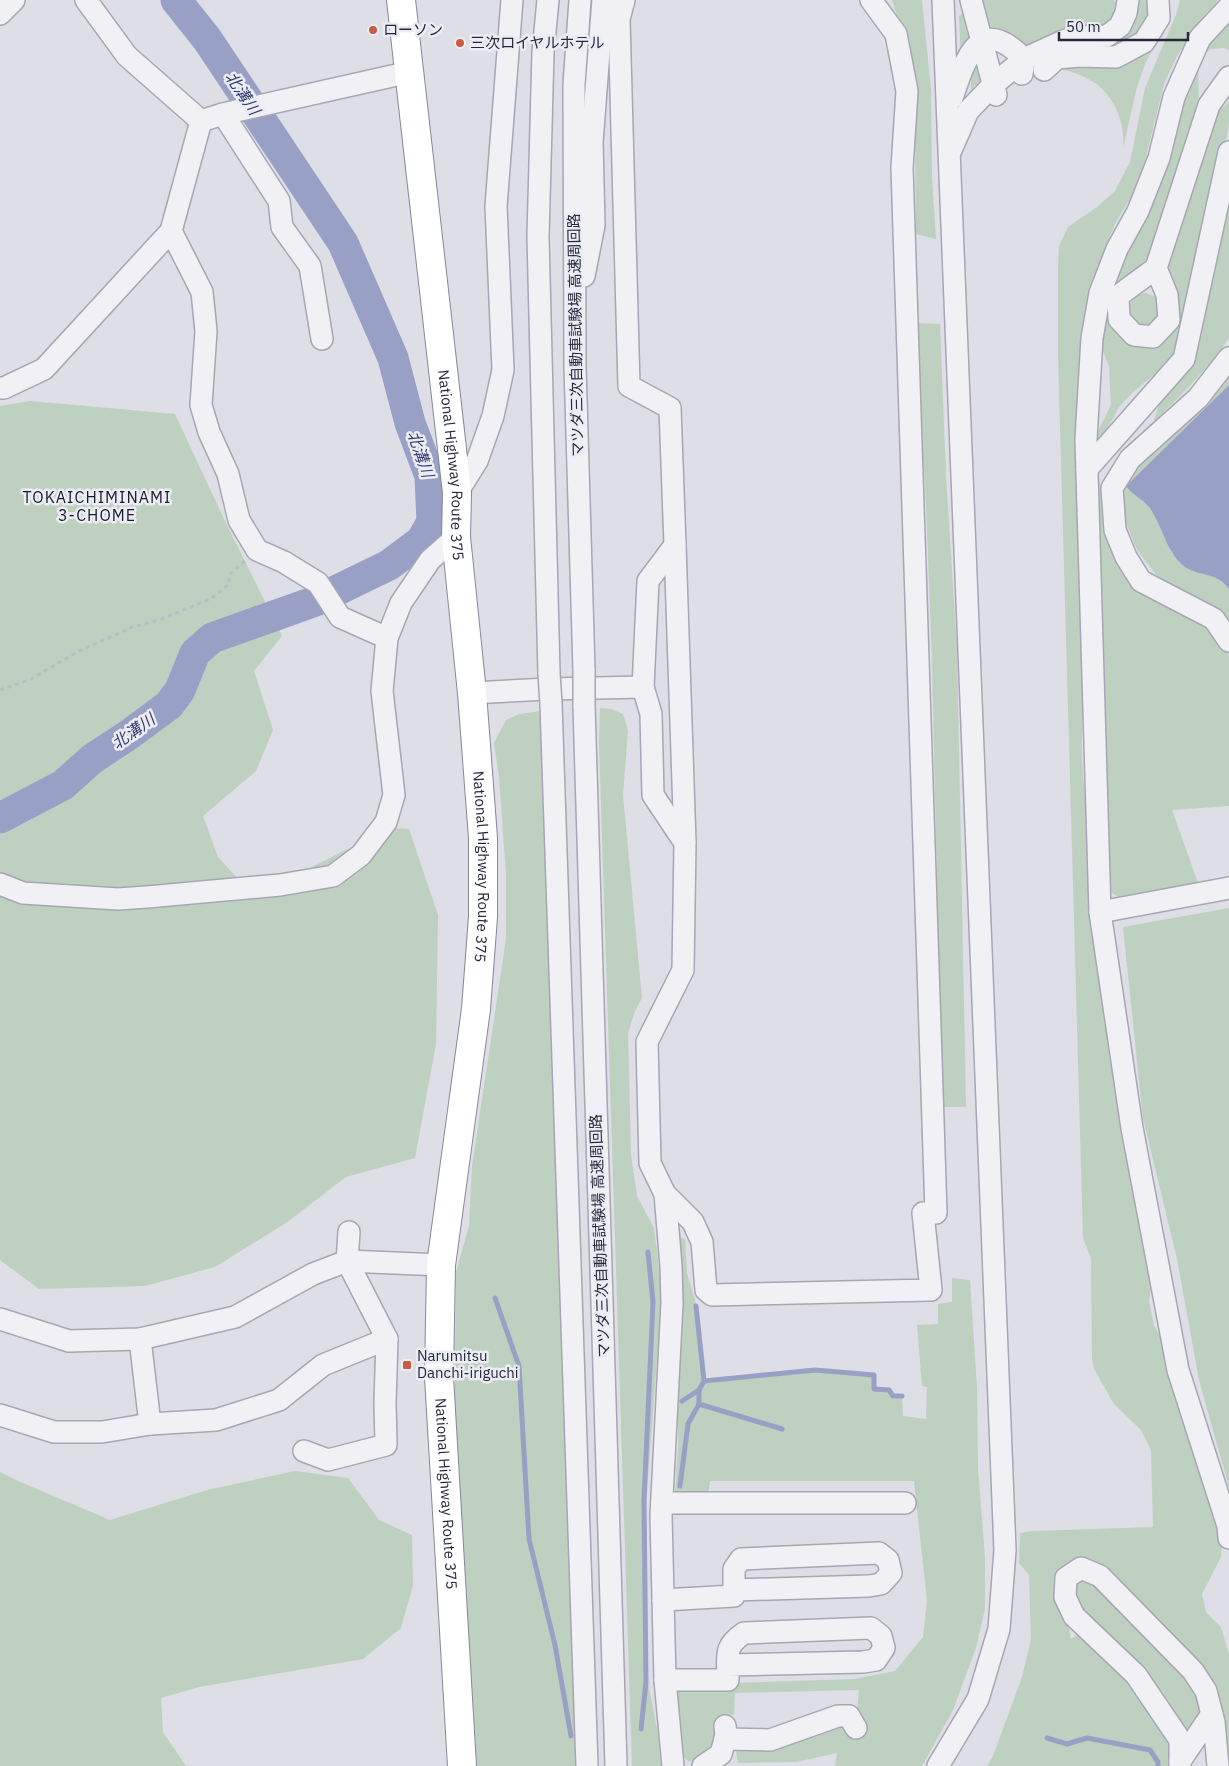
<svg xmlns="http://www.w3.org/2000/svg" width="1229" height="1766" viewBox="0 0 1229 1766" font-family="'IBM Plex Sans','Noto Sans JP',sans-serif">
	<rect width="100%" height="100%" fill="#dddee6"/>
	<g fill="#bed0c0">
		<polygon points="892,0 922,0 931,89 932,178 936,239 916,234 915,138 918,85"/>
		<polygon points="981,0 1114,0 1117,10 1108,25 1026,52 991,32"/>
		<polygon points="1140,0 1153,0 1152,17 1124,49 1051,48 1134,13"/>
		<path d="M1180,0H1217L1215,6L1207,12L1178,54L1165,81L1144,164L1133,193L1115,224L1090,285L1082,333V758L1096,960L1153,1272L1149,1301L1154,1326L1167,1346L1222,1530L1221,1557L1202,1594L1206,1612L1221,1627L1229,1655V1766H1226L1222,1730L1143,1605L1069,1567L1068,1624L1071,1639L1078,1635L1087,1638C1103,1654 1120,1669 1134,1686C1148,1704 1173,1743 1173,1766H987L993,1756L1022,1677L1031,1640L1029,1575L1019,1563L1020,1533L1033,1531L1153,1527L1151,1450L1141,1430L1114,1404L1094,1369L1092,1360L1091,1258L1083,1238L1058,355V265L1059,246L1068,227L1097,207L1115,191L1130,162L1145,88L1176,15Z"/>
		<polygon points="1229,12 1229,50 1223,48 1211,49 1203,54 1198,63 1199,105 1147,266 1113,298 1148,345 1165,340 1177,326 1168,261 1214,115 1229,102 1229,123 1226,141 1177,349 1172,360 1133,392 1119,407 1103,437 1098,439 1097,433 1111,405 1109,366 1100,344 1100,326 1203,41"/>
		<polygon points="963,13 971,46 961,59 959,16"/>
		<path d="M1159,37L1145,64L1137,87L1123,148C1126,122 1113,91 1088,79C1078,73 1066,70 1055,68Z"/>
		<polygon points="974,58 984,87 980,84 974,86 971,91 971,61"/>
		<path d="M1229,188V338C1208,370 1179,396 1153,423L1160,402L1186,375Z"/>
		<path d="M1146,293L1156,297L1161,318L1147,327C1143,326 1138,326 1135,323C1122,312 1131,295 1146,293Z"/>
		<polygon points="916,323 940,324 946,477 957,648 966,1107 942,1107 932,661 926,505"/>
		<polygon points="1229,368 1229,385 1126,486 1148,506 1158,521 1172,554 1201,574 1214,576 1225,584 1229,589 1229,624 1217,610 1158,577 1137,550 1125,520 1119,495 1130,474"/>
		<polygon points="30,401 175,414 224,519 282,636 254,671 273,730 256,771 203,816 218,857 251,893 310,868 389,828 409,829 438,915 436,1044 415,1158 346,1177 286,1223 215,1267 145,1286 39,1289 0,1260 0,406"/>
		<polygon points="1099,476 1104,519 1121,565 1140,593 1208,627 1226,649 1229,656 1229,806 1172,810 1198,883 1121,899 1111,892 1106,877"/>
		<polygon points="600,708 611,709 623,714 628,731 623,795 642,998 635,1011 628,1033 631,1155 637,1196 654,1228 662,1292 644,1532 647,1677 658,1734 661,1766 632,1766 599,744"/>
		<polygon points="541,711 579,1766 477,1766 463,1546 454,1445 456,1272 469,1226 472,1166 506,939 506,874 499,777 494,743 506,720 519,714"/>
		<polygon points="1229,908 1229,1487 1199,1380 1177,1259 1143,1118 1123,927"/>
		<path d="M679,1236L685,1239L687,1273L695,1300L704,1381L815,1370L874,1375V1389L889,1390L893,1396H902L903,1416L926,1419L927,1387L922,1386L917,1325L938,1324V1304L952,1302V1278L970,1280L977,1388L978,1469L985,1557V1609L976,1648L953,1710L922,1766H835L837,1753L796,1762L738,1763L736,1751L743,1745L857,1711L859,1690L735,1693L734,1715L718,1717C717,1731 717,1756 701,1760C697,1761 692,1761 688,1761L681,1753L670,1685L854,1679L895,1671L923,1637L927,1601L914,1481H710L708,1497L675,1494L678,1447V1383L682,1329Z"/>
		<polygon points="295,1471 348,1478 379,1520 412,1535 413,1585 401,1628 363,1659 199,1687 161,1698 163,1732 186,1766 0,1766 0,1472 18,1481 110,1520 207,1490"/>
		<polygon points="1091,1576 1185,1671 1205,1710 1186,1742 1076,1613 1071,1584"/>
	</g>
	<path fill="#99a0c6" d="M1229,385V589C1216,571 1202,578 1185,567C1166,553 1163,526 1149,507C1142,499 1133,495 1126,486Z"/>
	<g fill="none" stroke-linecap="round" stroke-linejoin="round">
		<g stroke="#99a0c6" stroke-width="5">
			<polyline points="495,1298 519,1366 529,1539 555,1645 571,1736"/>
			<polyline points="696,1306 704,1381"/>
			<polyline points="699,1390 704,1381 815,1370 874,1375 874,1389 889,1390 893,1396 902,1396"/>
			<polyline points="682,1401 699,1390 699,1404 782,1429"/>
			<polyline points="680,1486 688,1424 699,1404"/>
			<polyline points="641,1729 646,1682 644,1500 653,1302 648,1252"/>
			<polyline points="1047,1738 1067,1744 1087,1738 1150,1750 1158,1762 1158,1766"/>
		</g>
		<polyline stroke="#99a0c6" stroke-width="31" points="0,818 63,785 92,759 127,736 169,705 180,690 195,653 212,638 313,602 389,565 421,541 432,522 430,476 410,423 393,358 343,243 207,39 176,0"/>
		<g stroke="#a6a7b3" stroke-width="24">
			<g id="minor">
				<polyline points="86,0 127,56 201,121 223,114 410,72"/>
				<polyline points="548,0 543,52 538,237 549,673"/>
				<polyline points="580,0 574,85 575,366 584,670"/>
				<polyline points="624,0 619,19 629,386 670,408 675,545 648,581 643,687 651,714 653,795 685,843 683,970 647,1042 650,1163 665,1194 693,1222 702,1242 706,1290 712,1295 931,1290 923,1213 936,1213 902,168 907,91 896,34 871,0"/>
				<polyline points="971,0 996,95"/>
				<polyline points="1229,7 1200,38 1174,97 1159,158 1138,211 1117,249 1100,293 1092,338 1086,439 1100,912 1132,1128 1178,1370 1228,1526 1229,1538"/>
				<polyline points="0,14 14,0"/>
				<polyline points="1044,70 1057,58 1079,56 1116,57 1144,42 1159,18 1158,0"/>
				<path d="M952,98C965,60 979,12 1024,59L1022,74"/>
				<polyline points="223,114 279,201 282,227 310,266 322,339"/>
				<polyline points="951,150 968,111 993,85 1024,59 1061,42 1075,37 1107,36 1120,26 1126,13 1128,0"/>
				<polyline points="171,231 202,292 206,331 201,405 209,432 228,474 239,520 257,550 284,562 318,583 340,617 387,638"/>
				<polyline points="1156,268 1167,295 1169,320 1153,337 1134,335 1119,319 1118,296 1156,268 1209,105 1229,77"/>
				<polyline points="584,276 594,225 592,142 603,0"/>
				<polyline points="1229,358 1198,398 1130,459 1112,488 1115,530 1126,557 1141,581 1214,619 1229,641"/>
				<polyline points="0,388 4,388 44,369 171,231 201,121"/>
				<polyline points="1087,469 1184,359 1229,152"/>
				<polyline points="457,493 477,461 493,416 503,370 496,206 512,0"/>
				<polyline points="675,545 685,842"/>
				<polyline points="472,693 548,689 643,687"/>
				<polyline points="551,704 587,1766"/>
				<polyline points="584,706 616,1766"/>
				<polyline points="0,884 23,893 118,899 147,897 280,885 333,876 361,855 386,822 394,795 382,691 387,638 401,603 430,560 456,537"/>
				<polyline points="1100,912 1229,888"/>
				<polyline points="665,1194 671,1266 672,1303 661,1516 665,1680 673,1766"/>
				<polyline points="0,1319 69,1341 140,1339 235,1317 313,1274 347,1261 441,1265"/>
				<polyline points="140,1339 150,1424"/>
				<polyline points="0,1415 54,1432 102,1432 150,1424 216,1420 279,1400 323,1365 387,1339"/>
				<polyline points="304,1451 328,1460 386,1445 385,1403 387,1339 347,1261 349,1232"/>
				<polyline points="662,1503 905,1503"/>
				<polyline points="663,1600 734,1596 734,1569 741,1559 879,1553 888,1560 891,1573 881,1584 869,1586 734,1590"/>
				<path d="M665,1680H728C728,1656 723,1647 744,1633L871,1628L881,1636L884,1648L876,1660L863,1662L728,1665"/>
				<polyline points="725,1739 770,1740 838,1716 849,1716 856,1728"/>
				<polyline points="1180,1761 1212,1714"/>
				<polyline points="703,1766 721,1754 726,1735 725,1726"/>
				<polyline points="938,1766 978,1699 999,1629 1005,1550 943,0"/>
				<polyline points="1180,1766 1180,1740 1136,1675 1074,1616 1065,1597 1066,1578 1081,1568 1100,1576 1193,1671 1206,1691 1214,1722 1218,1766"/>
			</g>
		</g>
		<g stroke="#85879c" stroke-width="30">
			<g id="highway">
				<path id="s1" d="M401,0L457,493L456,537L472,693L483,838V917L476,1009L441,1265L439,1377L462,1766"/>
			</g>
		</g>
		<polyline stroke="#bcbcc5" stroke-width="3" stroke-dasharray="4 4" stroke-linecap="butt" points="0,690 29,680 81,650 133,627 162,619 212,598 229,584 229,575 245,561"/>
		<use href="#minor" stroke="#f0f0f5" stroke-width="21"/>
		<use href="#highway" stroke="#fff" stroke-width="28"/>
		<g stroke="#a6a7b3" stroke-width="24" stroke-linecap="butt">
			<g id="minor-bridge">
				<polyline points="584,670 584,706"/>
				<polyline points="549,673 551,704"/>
			</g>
		</g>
		<use href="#minor-bridge" stroke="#f0f0f5" stroke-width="21"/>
	</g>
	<g fill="#c95b45" stroke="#ecedf4" stroke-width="2">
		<circle cx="373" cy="30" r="5"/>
		<circle cx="460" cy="43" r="5"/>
		<rect x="402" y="1360" width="10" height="10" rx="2.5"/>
	</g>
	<g text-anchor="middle" stroke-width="5" stroke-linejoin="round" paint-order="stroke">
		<g font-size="15" fill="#27283c" stroke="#ecedf4" text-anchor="start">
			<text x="383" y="35">ローソン</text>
			<text x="470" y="48">三次ロイヤルホテル</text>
			<text x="417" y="1361">Narumitsu<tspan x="417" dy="17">Danchi-iriguchi</tspan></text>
		</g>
		<g font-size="15" fill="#27283c" stroke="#ecedf4">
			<text transform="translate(576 335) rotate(-91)" y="5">マツダ三次自動車試験場 高速周回路</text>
			<text dy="5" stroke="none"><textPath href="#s1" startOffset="468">National Highway Route 375</textPath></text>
			<text dy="5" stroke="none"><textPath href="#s1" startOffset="871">National Highway Route 375</textPath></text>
			<text transform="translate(600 1236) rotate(-92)" y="5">マツダ三次自動車試験場 高速周回路</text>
			<text dy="5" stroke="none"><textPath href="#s1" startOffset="1501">National Highway Route 375</textPath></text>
		</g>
		<g font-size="16" font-style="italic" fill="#333a6f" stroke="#ecedf4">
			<text transform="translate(243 93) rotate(56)" y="6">北溝川</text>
			<text transform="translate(421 454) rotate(71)" y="6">北溝川</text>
			<text transform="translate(133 731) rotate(-35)" y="6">北溝川</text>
		</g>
		<g font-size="16" letter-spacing="1" fill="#1a1a2d" stroke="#ecedf4">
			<text x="97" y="503">TOKAICHIMINAMI<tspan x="97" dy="18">3-CHOME</tspan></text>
		</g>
	</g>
	<path d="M1059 32v8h129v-8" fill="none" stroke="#27283c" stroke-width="2.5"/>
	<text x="1066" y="32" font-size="15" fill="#27283c" stroke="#ecedf4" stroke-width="4" paint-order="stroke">50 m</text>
</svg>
